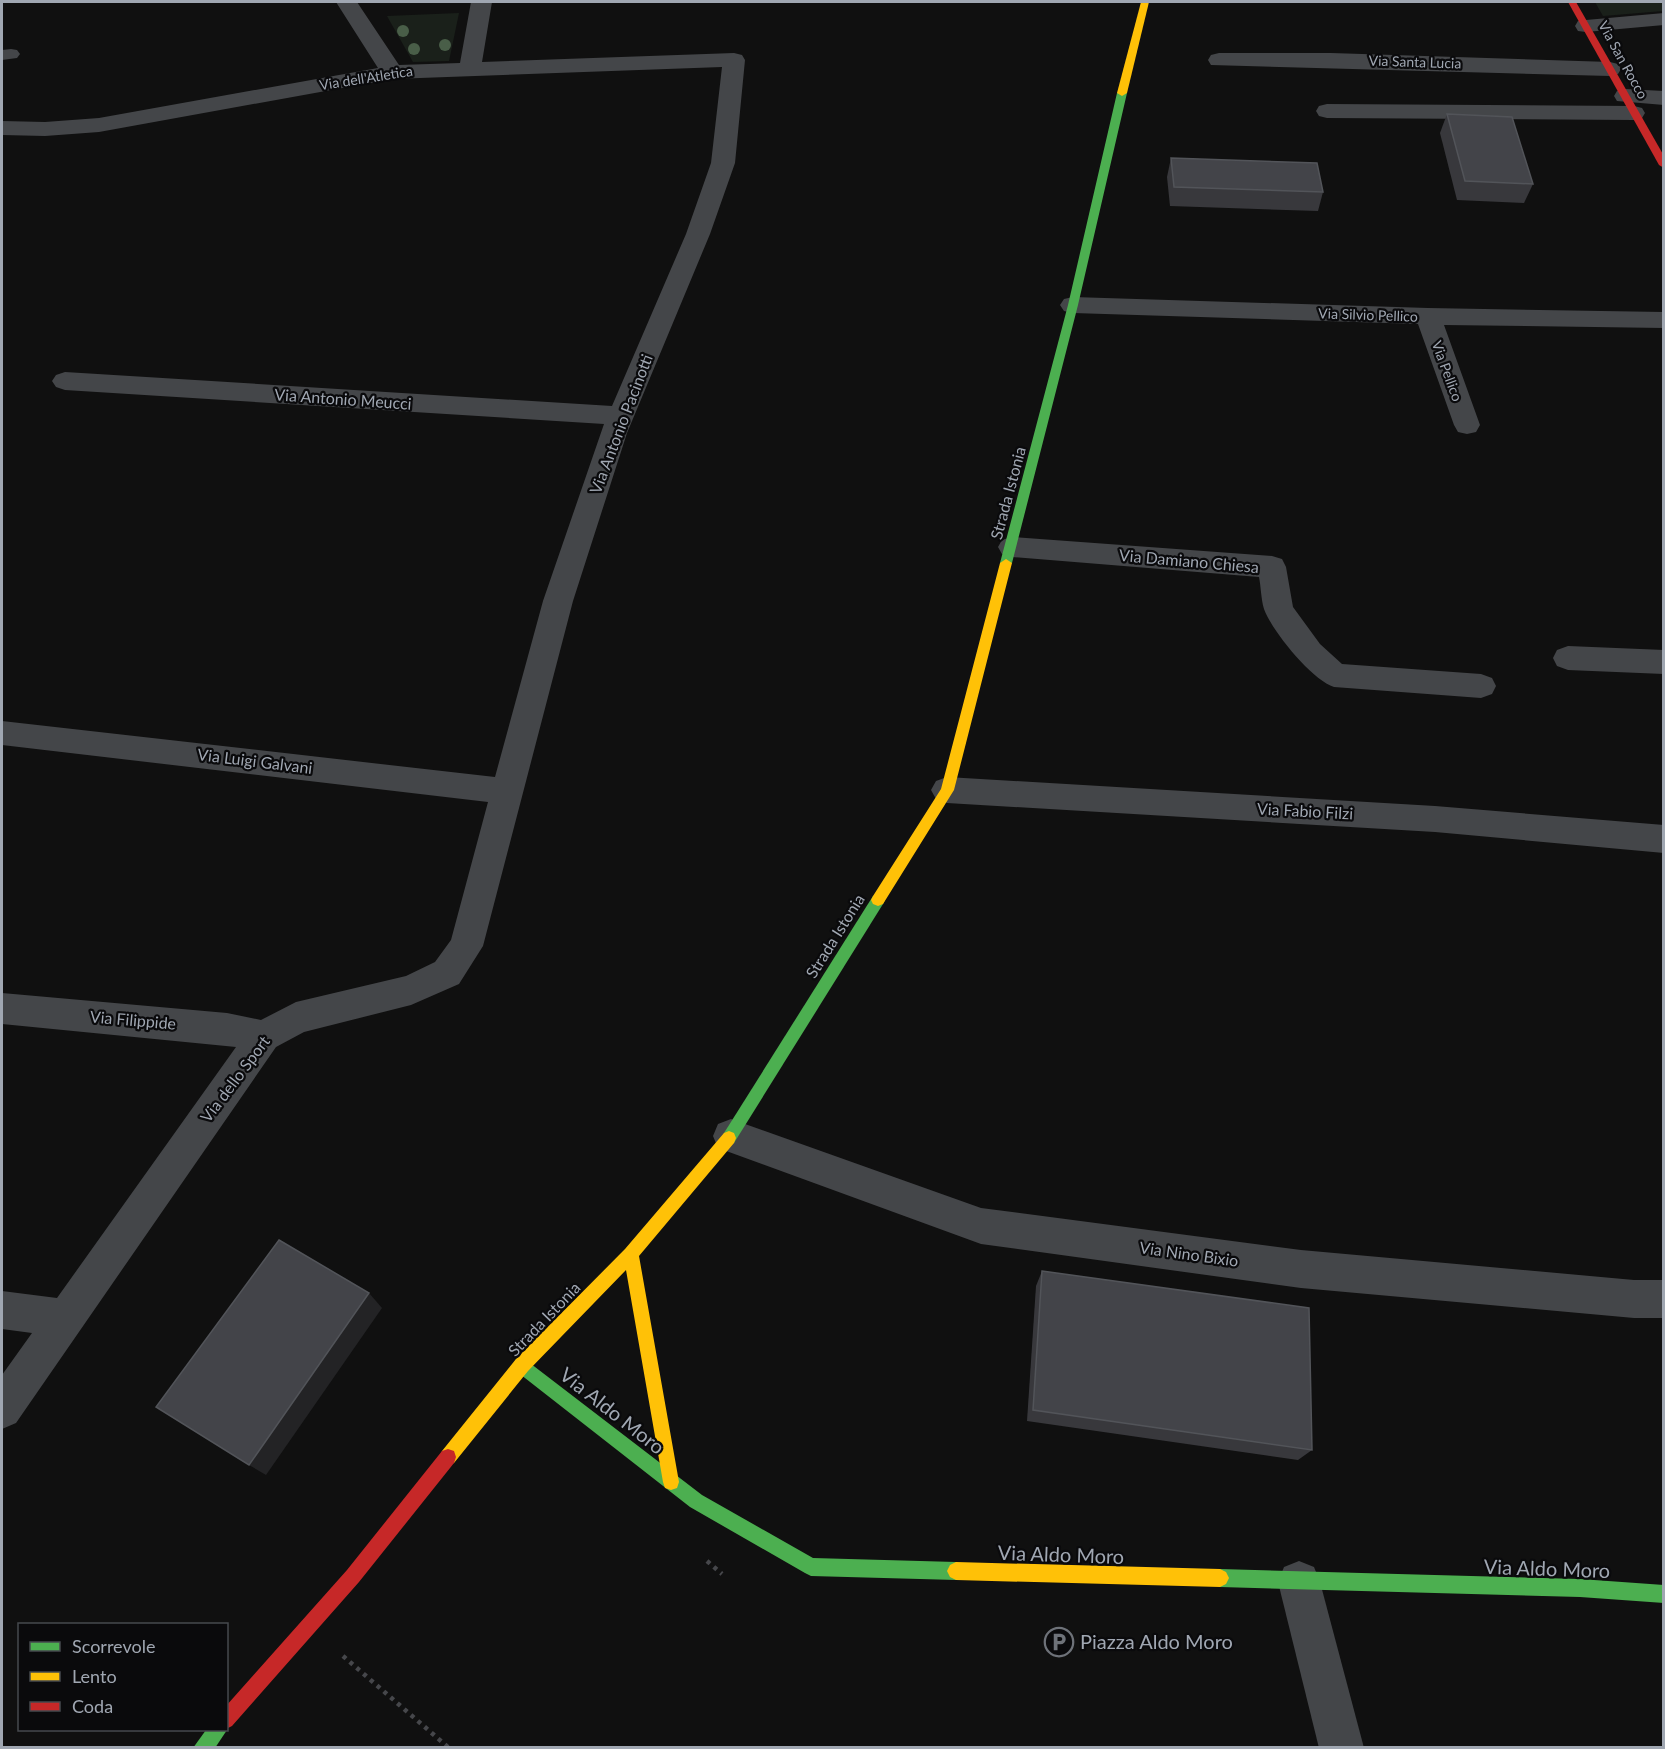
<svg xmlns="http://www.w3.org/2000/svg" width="1665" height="1749" viewBox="0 0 1665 1749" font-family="Lato,sans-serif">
	<rect width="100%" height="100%" fill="#101010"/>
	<g fill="#1a201a">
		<polygon points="1595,2 1663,2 1663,11 1603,16"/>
		<polygon points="459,13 449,61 413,62 387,16"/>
	</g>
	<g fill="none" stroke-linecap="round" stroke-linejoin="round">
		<g stroke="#46474b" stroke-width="4.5" stroke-dasharray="4 5" stroke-linecap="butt">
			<polyline points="707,1561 722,1574"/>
			<polyline points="343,1656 449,1748"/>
		</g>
		<polygon fill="#444649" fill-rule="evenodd" points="11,49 17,50 20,54 17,58 2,60 2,50"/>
		<g fill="#444649" fill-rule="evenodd">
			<polygon points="336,2 357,2 399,65 460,63 471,2 492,2 482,62 734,53 742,55 745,60 735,163 710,234 627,433 573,601 483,946 459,984 411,1005 304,1032 276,1047 16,1423 2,1429 2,1375 32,1333 2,1329 2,1291 57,1298 236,1047 2,1024 2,993 227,1013 261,1020 296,1002 406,976 435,962 451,940 488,802 2,745 2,721 495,777 543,601 604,424 65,390 56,387 52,381 56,375 65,372 612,406 686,234 711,163 722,67 392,79 99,132 45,136 2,135 2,121 45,122 99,118 378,68"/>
			<polygon points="1664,13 1664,25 1586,32 1578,31 1575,26 1578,21 1586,20"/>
			<polygon points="1219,53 1331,53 1610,62 1618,64 1621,69 1618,74 1610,76 1211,65 1208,60 1211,55"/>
			<polygon points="1625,89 1664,91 1664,105 1617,101 1614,96 1617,91"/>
			<polygon points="1327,104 1634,106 1642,108 1645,113 1642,118 1634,120 1327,118 1319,116 1316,111 1319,106"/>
			<polygon points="1073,297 1428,308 1664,312 1664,328 1444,325 1480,425 1476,432 1467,434 1458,432 1454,425 1418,324 1073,313 1064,311 1060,305 1064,299"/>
			<path d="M1012,537L1272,556L1282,559L1286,567L1293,607L1320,644L1342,664L1481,674L1492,678L1496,686L1492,694L1481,698L1334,687C1312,680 1272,631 1264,609C1261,599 1261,587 1259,577L1012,557L1002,554L998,547L1002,540Z"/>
			<polygon points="1568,646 1664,650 1664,674 1568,670 1557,666 1553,658 1557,650"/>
			<polygon points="947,777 1435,806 1664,825 1664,853 1435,832 947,803 936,799 931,790 936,781"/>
			<polygon points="731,1119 981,1208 1301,1250 1634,1280 1664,1280 1664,1318 1634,1318 1301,1288 981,1244 718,1148 713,1136 718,1124"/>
			<polygon points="1299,1561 1314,1567 1320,1582 1364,1748 1319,1748 1278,1582 1284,1567"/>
		</g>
		<g fill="#4caf50" fill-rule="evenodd">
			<polygon points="1122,90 1127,93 1078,305 1012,563 1006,567 1000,563 1068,305 1117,93"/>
			<polygon points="878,894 883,896 885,900 883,904 734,1143 729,1145 724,1143 722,1138 724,1133 873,896"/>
			<polygon points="522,1357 702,1495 813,1558 956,1562 962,1565 965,1571 962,1577 956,1580 811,1576 805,1573 690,1507 516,1371 514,1365 516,1359"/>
			<polygon points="1220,1569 1580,1579 1664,1585 1664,1603 1580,1597 1220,1587 1214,1584 1211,1578 1214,1572"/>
			<polygon points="226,1728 227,1730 215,1748 193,1748 206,1730"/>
		</g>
		<g fill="#ffc107" fill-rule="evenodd">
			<polygon points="1141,2 1149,2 1127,93 1122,96 1117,93"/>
			<polygon points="1006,559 1012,563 954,790 883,904 878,906 873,904 871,900 873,896 941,789 1000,563"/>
			<polygon points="729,1131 734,1133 736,1138 734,1143 639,1256 679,1482 677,1488 671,1490 665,1488 663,1482 626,1270 528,1371 454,1463 448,1465 442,1463 440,1457 442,1451 516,1359 625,1249 724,1133"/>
			<polygon points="956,1562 1220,1569 1226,1572 1229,1578 1226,1584 1220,1587 956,1580 950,1577 947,1571 950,1565"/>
		</g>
		<g fill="#c62828" fill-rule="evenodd">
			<polygon points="1568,2 1576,2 1664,156 1664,168 1659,165"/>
			<polygon points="448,1449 454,1451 456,1457 454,1463 359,1582 232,1726 226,1729 226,1706 347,1570 442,1451"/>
		</g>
	</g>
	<g fill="#495e48">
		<circle cx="403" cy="31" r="6"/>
		<circle cx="445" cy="45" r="6"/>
		<circle cx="414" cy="49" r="6"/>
	</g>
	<g fill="#38383c">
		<polygon points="1447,114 1533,184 1524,203 1457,200 1440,133"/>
		<polygon points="1171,158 1323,192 1318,211 1170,206 1167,177"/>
		<polygon points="1042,1271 1312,1450 1298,1460 1027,1421 1036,1286"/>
	</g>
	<polygon fill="#232325" points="369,1293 382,1308 266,1475 249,1465"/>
	<g fill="#434449" stroke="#525459" stroke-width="1.5">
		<polygon points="1447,114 1512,117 1533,184 1465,181"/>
		<polygon points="1171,158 1317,163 1323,192 1174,187"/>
		<polygon points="279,1240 369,1293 249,1465 156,1407"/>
		<polygon points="1042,1271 1309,1308 1312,1450 1033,1410"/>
	</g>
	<defs>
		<g id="parking-ring" transform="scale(1.5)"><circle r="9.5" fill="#0a0a0c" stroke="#6e7279" stroke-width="1.5"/><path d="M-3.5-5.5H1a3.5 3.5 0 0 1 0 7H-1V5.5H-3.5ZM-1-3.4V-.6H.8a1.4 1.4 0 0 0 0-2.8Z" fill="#6e7279"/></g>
	</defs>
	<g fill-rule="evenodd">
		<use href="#parking-ring" x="1059" y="1642"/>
	</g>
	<g text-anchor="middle" stroke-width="4.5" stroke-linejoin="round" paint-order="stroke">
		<g font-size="14" fill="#a0a7b2" stroke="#0a0a0c">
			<text transform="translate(1623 60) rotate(61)" y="5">Via San Rocco</text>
			<text transform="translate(1415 62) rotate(2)" y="5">Via Santa Lucia</text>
			<text transform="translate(366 78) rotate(-9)" y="5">Via dell'Atletica</text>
			<text transform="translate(1368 315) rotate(2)" y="5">Via Silvio Pellico</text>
			<text transform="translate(1447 371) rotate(70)" y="5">Via Pellico</text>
		</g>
		<g font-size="16" fill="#a0a7b2" stroke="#0a0a0c">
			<text transform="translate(343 399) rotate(4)" y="6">Via Antonio Meucci</text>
			<text transform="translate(621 424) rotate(-69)" y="6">Via Antonio Pacinotti</text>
			<text transform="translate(1008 493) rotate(-75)" y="6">Strada Istonia</text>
			<text transform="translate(1189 561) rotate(5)" y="6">Via Damiano Chiesa</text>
			<text transform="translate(255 761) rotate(7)" y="6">Via Luigi Galvani</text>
			<text transform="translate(1305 811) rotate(3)" y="6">Via Fabio Filzi</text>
			<text transform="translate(835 936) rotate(-58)" y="6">Strada Istonia</text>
			<text transform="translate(133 1020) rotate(5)" y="6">Via Filippide</text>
			<text transform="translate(235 1079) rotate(-53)" y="6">Via dello Sport</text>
			<text transform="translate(1189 1254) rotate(8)" y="6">Via Nino Bixio</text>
			<text transform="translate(544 1319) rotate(-46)" y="6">Strada Istonia</text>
		</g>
		<g font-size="20" fill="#a0a7b2" stroke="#0a0a0c">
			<text transform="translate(612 1411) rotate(38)" y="7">Via Aldo Moro</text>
			<text transform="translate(1061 1555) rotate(2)" y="7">Via Aldo Moro</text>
			<text transform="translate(1547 1569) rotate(2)" y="7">Via Aldo Moro</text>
		</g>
		<g font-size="20" fill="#a0a7b2" stroke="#0a0a0c" text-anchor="start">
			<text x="1080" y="1649">Piazza Aldo Moro</text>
		</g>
	</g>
	<rect width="1665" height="1749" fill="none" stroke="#a0a7b2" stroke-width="6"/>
	<rect x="18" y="1623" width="210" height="108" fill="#0a0a0c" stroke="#46494e" stroke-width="1.5"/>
	<rect x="30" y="1642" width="30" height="9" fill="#4caf50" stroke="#46494e" stroke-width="1.5"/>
	<text x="72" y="1653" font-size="18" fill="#a0a7b2">Scorrevole</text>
	<rect x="30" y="1672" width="30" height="9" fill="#ffc107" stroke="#46494e" stroke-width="1.5"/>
	<text x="72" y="1683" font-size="18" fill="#a0a7b2">Lento</text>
	<rect x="30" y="1702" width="30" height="9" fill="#c62828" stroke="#46494e" stroke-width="1.5"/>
	<text x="72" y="1713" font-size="18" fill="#a0a7b2">Coda</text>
</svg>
